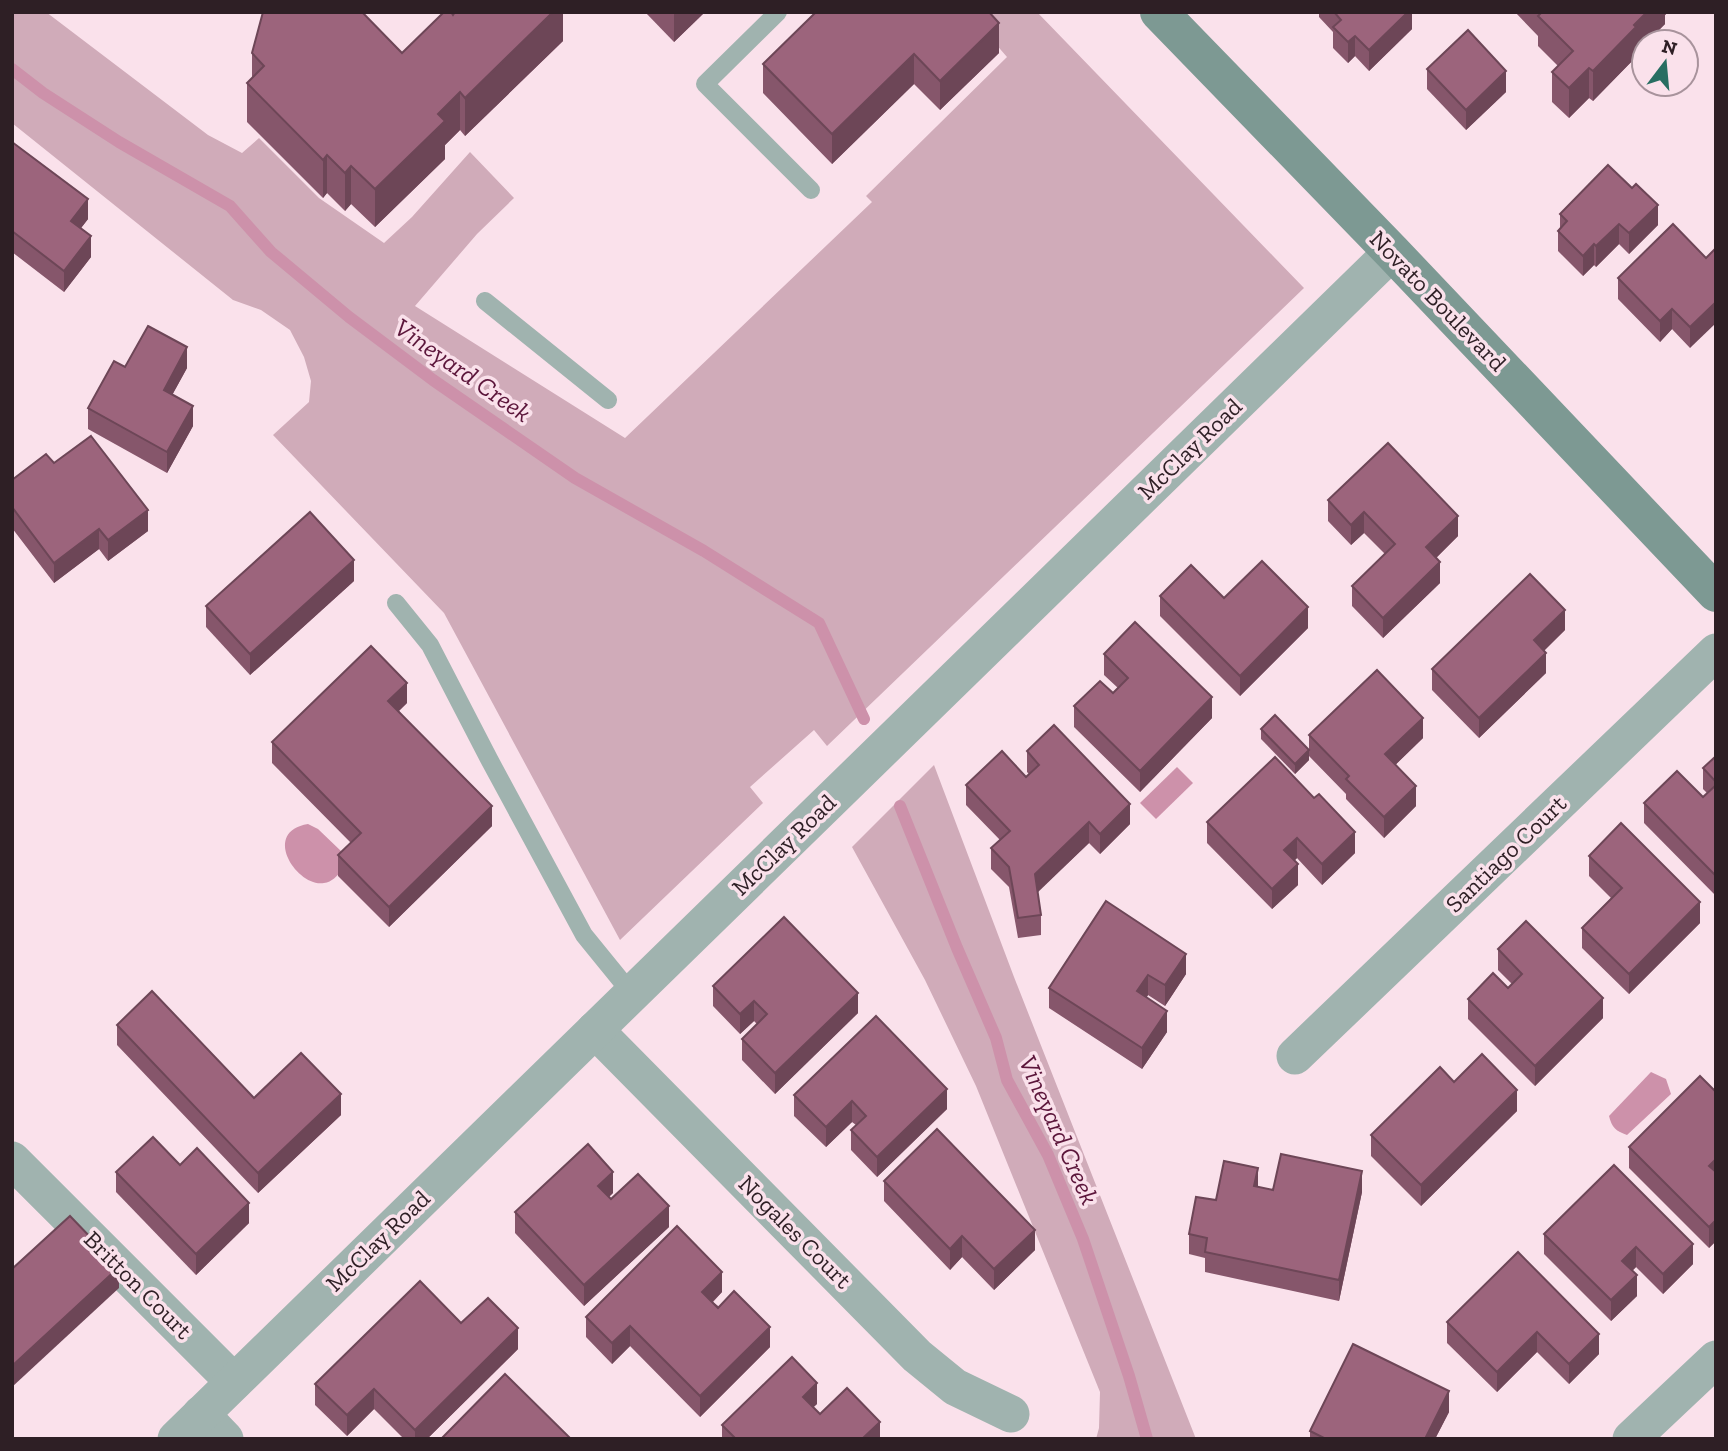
<svg xmlns="http://www.w3.org/2000/svg" width="1728" height="1451" viewBox="0 0 1728 1451" font-family="'Zilla Slab',serif">
	<rect width="100%" height="100%" fill="#fae1eb"/>
	<g fill="#d0abb9">
		<polygon points="12,12 46,12 208,135 242,153 259,138 319,198 384,243 412,217 470,152 514,198 477,234 415,306 625,438 872,202 866,196 1007,57 968,12 1037,12 1304,288 827,746 814,730 750,787 763,803 620,940 444,613 273,435 309,402 311,381 304,357 290,330 261,310 233,300 12,123"/>
		<polygon points="934,765 1014,977 1196,1439 1096,1439 1099,1428 1100,1392 976,1086 925,980 852,847"/>
	</g>
	<g fill="#cd91aa">
		<polygon points="1177,767 1193,783 1156,819 1140,803"/>
		<path d="M308,824L318,829L342,852V870C337,876 332,882 324,883C298,888 260,832 308,824Z"/>
		<path d="M1651,1072L1666,1079L1671,1094L1627,1135C1616,1131 1612,1128 1609,1116Z"/>
	</g>
	<g fill="none" stroke-linecap="round" stroke-linejoin="round">
		<g stroke="#cd91aa" stroke-width="12">
			<polyline points="12,69 43,93 119,142 230,206 271,252 349,317 433,380 575,478 704,551 819,623 864,719"/>
			<polyline points="900,806 957,948 996,1038 1007,1080 1048,1155 1083,1239 1129,1376 1147,1439"/>
		</g>
		<g stroke="#a0b3af" stroke-width="18">
			<polyline points="778,12 705,84 811,190"/>
			<polyline points="485,301 608,400"/>
			<polyline points="396,603 430,645 489,759 584,935 632,994"/>
		</g>
		<g stroke="#a0b3af" stroke-width="37">
			<polyline points="595,1030 917,1356 955,1387 1011,1414"/>
			<polyline points="1295,1056 1716,652"/>
			<polyline points="12,1160 234,1382"/>
			<polyline points="201,1414 225,1439"/>
			<polyline points="176,1439 1392,252"/>
			<polyline points="1631,1439 1716,1359"/>
		</g>
		<polyline stroke="#7d9993" stroke-width="38" points="1159,12 1392,252 1716,593"/>
	</g>
	<g fill="#86566b">
		<polygon points="563,12 563,41 465,136 460,130 445,145 445,159 375,227 351,204 345,211 327,193 323,198 247,122 247,83 252,79 252,53 402,53 453,15"/>
		<polygon points="645,12 705,12 674,42"/>
		<polygon points="816,12 999,53 940,110 914,84 832,164 763,93 763,64"/>
		<polygon points="1319,12 1412,12 1412,29 1369,71 1355,56 1348,63 1333,48 1333,32 1319,17"/>
		<polygon points="1515,12 1668,12 1665,15 1665,24 1647,42 1644,42 1636,53 1636,57 1593,101 1589,98 1569,118 1552,102 1552,72 1558,66 1538,46 1538,36"/>
		<polygon points="1427,69 1506,92 1466,130 1427,89"/>
		<polygon points="12,142 88,219 81,228 91,257 64,292 12,252"/>
		<polygon points="1560,214 1658,225 1629,254 1619,244 1596,267 1594,265 1583,276 1558,251 1558,231 1560,228"/>
		<polygon points="1706,258 1690,348 1672,329 1660,342 1618,299 1618,278"/>
		<polygon points="125,367 187,368 172,395 193,426 167,473 88,429 88,408"/>
		<polygon points="54,463 148,531 108,561 99,549 54,583 12,528 12,480"/>
		<polygon points="1328,500 1458,536 1436,558 1440,583 1383,638 1352,606 1352,586 1385,554 1364,533 1351,545 1328,521"/>
		<polygon points="354,581 250,675 206,627 206,606"/>
		<polygon points="1160,596 1224,598 1308,628 1240,696 1160,616"/>
		<polygon points="1565,630 1544,650 1546,673 1479,738 1432,690 1432,669"/>
		<polygon points="1104,654 1212,718 1140,792 1074,727 1074,706 1113,693 1118,688 1104,675"/>
		<polygon points="407,703 399,711 492,826 389,927 338,876 338,855 351,843 272,763 272,742"/>
		<polygon points="1261,729 1309,760 1295,774 1261,739"/>
		<polygon points="1309,735 1423,738 1395,765 1416,806 1384,838 1346,799 1346,794 1309,756"/>
		<polygon points="1027,751 1130,824 1100,854 1089,843 1037,892 1041,915 1041,935 1018,938 1009,887 991,869 991,848 1000,840 966,805 966,785 1026,777 1029,774 1027,772"/>
		<polygon points="1716,756 1716,896 1644,823 1644,803 1703,797 1707,793 1703,789 1703,768"/>
		<polygon points="1275,757 1355,853 1322,885 1297,858 1294,861 1298,885 1272,909 1207,843 1207,822"/>
		<polygon points="1589,856 1700,923 1629,994 1582,948 1582,928 1611,898 1589,876"/>
		<polygon points="1106,901 1186,974 1165,1006 1148,995 1146,998 1167,1032 1142,1069 1049,1008 1049,988"/>
		<polygon points="1498,949 1603,1018 1535,1086 1468,1019 1468,999 1508,988 1512,984 1498,970"/>
		<polygon points="713,986 858,1013 775,1094 742,1060 742,1039 757,1024 754,1021 740,1034 713,1006"/>
		<polygon points="117,1025 254,1098 341,1115 258,1193 117,1045"/>
		<polygon points="1454,1082 1517,1111 1421,1206 1371,1156 1371,1135"/>
		<polygon points="1716,1092 1716,1241 1709,1248 1629,1168 1629,1147"/>
		<polygon points="794,1095 947,1109 877,1177 851,1150 851,1130 856,1125 852,1122 826,1147 794,1116"/>
		<polygon points="180,1165 249,1223 196,1275 116,1192 116,1172"/>
		<polygon points="1614,1165 1693,1264 1663,1294 1636,1267 1632,1271 1637,1296 1611,1321 1544,1254 1544,1234"/>
		<polygon points="884,1181 1035,1250 994,1290 962,1257 950,1270 884,1201"/>
		<polygon points="1258,1187 1273,1190 1362,1192 1339,1301 1205,1272 1205,1258 1189,1254 1189,1234 1216,1200"/>
		<polygon points="613,1193 609,1197 611,1199 669,1227 584,1306 515,1233 515,1212"/>
		<polygon points="1518,1252 1599,1354 1569,1384 1537,1352 1497,1392 1447,1343 1447,1322"/>
		<polygon points="722,1292 713,1302 770,1347 700,1417 630,1346 612,1364 586,1337 586,1317"/>
		<polygon points="461,1323 518,1349 427,1439 404,1439 374,1409 347,1436 315,1405 315,1384"/>
		<polygon points="817,1404 813,1407 820,1414 880,1439 722,1439 722,1425"/>
		<polygon points="1449,1412 1435,1439 1310,1439 1310,1431"/>
	</g>
	<g fill="#6d4657">
		<polygon points="553,12 563,12 563,41 465,136 465,98"/>
		<polygon points="674,12 705,12 674,42"/>
		<polygon points="1408,12 1412,12 1412,29 1369,71 1369,50"/>
		<polygon points="1647,12 1668,12 1665,15 1665,24 1647,42 1644,42 1644,45 1636,53 1636,57 1593,101 1593,71"/>
		<polygon points="999,23 999,53 940,110 940,81"/>
		<polygon points="1355,36 1355,56 1348,63 1348,42"/>
		<polygon points="914,54 914,84 832,164 832,134"/>
		<polygon points="1589,68 1589,98 1569,118 1569,88"/>
		<polygon points="1506,71 1506,92 1466,130 1466,110"/>
		<polygon points="460,92 460,130 445,145 445,159 375,227 375,189 438,114"/>
		<polygon points="327,155 327,193 323,198 323,160"/>
		<polygon points="351,166 351,204 345,211 345,173"/>
		<polygon points="88,199 88,219 71,241 71,221"/>
		<polygon points="1658,205 1658,225 1629,254 1629,233"/>
		<polygon points="1619,224 1619,244 1596,267 1596,246"/>
		<polygon points="91,236 91,257 64,292 64,271"/>
		<polygon points="1594,244 1594,265 1583,276 1583,256"/>
		<polygon points="1716,302 1716,323 1690,348 1690,327"/>
		<polygon points="1672,309 1672,329 1660,342 1660,321"/>
		<polygon points="187,347 187,368 164,410 164,390"/>
		<polygon points="193,406 193,426 167,473 167,452"/>
		<polygon points="148,510 148,531 108,561 108,540"/>
		<polygon points="1364,512 1364,533 1351,545 1351,525"/>
		<polygon points="1458,516 1458,536 1426,568 1426,547"/>
		<polygon points="99,529 99,549 54,583 54,563"/>
		<polygon points="354,560 354,581 250,675 250,654"/>
		<polygon points="1440,562 1440,583 1383,638 1383,618"/>
		<polygon points="1308,607 1308,628 1240,696 1240,676"/>
		<polygon points="1565,610 1565,630 1534,661 1534,640"/>
		<polygon points="1546,653 1546,673 1479,738 1479,718"/>
		<polygon points="407,683 407,703 388,721 388,701"/>
		<polygon points="1212,697 1212,718 1140,792 1140,771"/>
		<polygon points="1423,718 1423,738 1385,775 1385,754"/>
		<polygon points="1309,750 1309,760 1295,774 1295,764"/>
		<polygon points="1416,786 1416,806 1384,838 1384,817"/>
		<polygon points="1130,804 1130,824 1100,854 1100,834"/>
		<polygon points="492,806 492,826 389,927 389,907"/>
		<polygon points="1089,822 1089,843 1035,895 1035,874"/>
		<polygon points="1355,832 1355,853 1322,885 1322,864"/>
		<polygon points="1297,838 1297,858 1284,871 1284,850"/>
		<polygon points="1298,864 1298,885 1272,909 1272,889"/>
		<polygon points="1700,902 1700,923 1629,994 1629,974"/>
		<polygon points="1186,954 1186,974 1165,1006 1165,985"/>
		<polygon points="1148,975 1148,995 1137,1012 1137,991"/>
		<polygon points="858,993 858,1013 775,1094 775,1073"/>
		<polygon points="1603,998 1603,1018 1535,1086 1535,1066"/>
		<polygon points="754,1001 754,1021 740,1034 740,1014"/>
		<polygon points="1167,1011 1167,1032 1142,1069 1142,1048"/>
		<polygon points="947,1089 947,1109 877,1177 877,1157"/>
		<polygon points="1517,1090 1517,1111 1421,1206 1421,1185"/>
		<polygon points="341,1094 341,1115 258,1193 258,1173"/>
		<polygon points="852,1101 852,1122 826,1147 826,1127"/>
		<polygon points="1716,1159 1716,1180 1709,1166"/>
		<polygon points="1258,1168 1258,1189 1254,1186"/>
		<polygon points="1362,1171 1362,1192 1339,1301 1339,1280"/>
		<polygon points="613,1172 613,1193 598,1206 598,1186"/>
		<polygon points="249,1203 249,1223 196,1275 196,1254"/>
		<polygon points="669,1206 669,1227 584,1306 584,1285"/>
		<polygon points="1716,1220 1716,1241 1709,1248 1709,1227"/>
		<polygon points="1035,1230 1035,1250 994,1290 994,1269"/>
		<polygon points="962,1236 962,1257 950,1270 950,1249"/>
		<polygon points="1693,1244 1693,1264 1663,1294 1663,1274"/>
		<polygon points="1636,1247 1636,1267 1622,1281 1622,1261"/>
		<polygon points="119,1267 119,1288 12,1387 12,1366"/>
		<polygon points="722,1272 722,1292 702,1312 702,1292"/>
		<polygon points="1637,1275 1637,1296 1611,1321 1611,1300"/>
		<polygon points="630,1326 630,1346 612,1364 612,1343"/>
		<polygon points="770,1327 770,1347 700,1417 700,1396"/>
		<polygon points="518,1328 518,1349 427,1439 415,1439 415,1430"/>
		<polygon points="1537,1332 1537,1352 1497,1392 1497,1372"/>
		<polygon points="1599,1334 1599,1354 1569,1384 1569,1364"/>
		<polygon points="817,1383 817,1404 803,1417 803,1397"/>
		<polygon points="374,1389 374,1409 347,1436 347,1415"/>
		<polygon points="1449,1391 1449,1412 1435,1439 1425,1439"/>
		<polygon points="880,1422 880,1439 862,1439"/>
	</g>
	<g fill="#9c647c" stroke="#6d4657" stroke-width="2">
		<polygon points="263,12 362,12 402,53 444,12 451,12 453,15 455,12 553,12 465,98 460,92 438,114 445,121 375,189 351,166 345,173 327,155 323,160 247,83 264,66 252,53"/>
		<polygon points="816,12 989,12 999,23 940,81 914,54 832,134 763,64"/>
		<polygon points="1334,12 1408,12 1369,50 1355,36 1348,42 1333,27 1341,20"/>
		<polygon points="1542,12 1647,12 1634,25 1636,27 1593,71 1589,68 1569,88 1552,72 1573,51 1538,16"/>
		<polygon points="1468,30 1506,71 1466,110 1427,69"/>
		<polygon points="12,142 88,199 71,221 91,236 64,271 12,231"/>
		<polygon points="1608,165 1632,188 1636,184 1658,205 1629,233 1619,224 1596,246 1594,244 1583,256 1558,231 1567,221 1560,214"/>
		<polygon points="1673,224 1706,258 1716,248 1716,302 1690,327 1672,309 1660,321 1618,278"/>
		<polygon points="148,326 187,347 164,390 193,406 167,452 88,408 114,361 125,367"/>
		<polygon points="91,436 148,510 108,540 99,529 54,563 12,507 12,480 46,454 54,463"/>
		<polygon points="1388,443 1458,516 1426,547 1440,562 1383,618 1352,586 1395,544 1364,512 1351,525 1328,500"/>
		<polygon points="310,512 354,560 250,654 206,606"/>
		<polygon points="1262,561 1308,607 1240,676 1160,596 1191,565 1224,598"/>
		<polygon points="1530,574 1565,610 1534,640 1546,653 1479,718 1432,669"/>
		<polygon points="1135,622 1212,697 1140,771 1074,706 1100,681 1113,693 1128,678 1104,654"/>
		<polygon points="371,646 407,683 388,701 492,806 389,907 338,855 361,833 272,742"/>
		<polygon points="1377,670 1423,718 1385,754 1416,786 1384,817 1346,779 1349,776 1309,735"/>
		<polygon points="1275,715 1309,750 1295,764 1261,729"/>
		<polygon points="1054,725 1130,804 1100,834 1089,822 1035,874 1041,915 1018,918 1009,867 991,848 1010,831 966,785 1002,751 1026,777 1039,765 1027,751"/>
		<polygon points="1716,756 1716,782 1703,768"/>
		<polygon points="1275,757 1314,798 1319,794 1355,832 1322,864 1297,838 1284,850 1298,864 1272,889 1207,822"/>
		<polygon points="1677,771 1703,797 1716,785 1716,876 1644,803"/>
		<polygon points="1621,823 1700,902 1629,974 1582,928 1622,888 1589,856"/>
		<polygon points="1106,901 1186,954 1165,985 1148,975 1137,991 1167,1011 1142,1048 1049,988"/>
		<polygon points="784,917 858,993 775,1073 742,1039 767,1014 754,1001 740,1014 713,986"/>
		<polygon points="1526,921 1603,998 1535,1066 1468,999 1493,973 1508,988 1522,974 1498,949"/>
		<polygon points="152,991 254,1098 301,1053 341,1094 258,1173 117,1025"/>
		<polygon points="876,1016 947,1089 877,1157 851,1130 866,1116 852,1101 826,1127 794,1095"/>
		<polygon points="1482,1054 1517,1090 1421,1185 1371,1135 1440,1067 1454,1082"/>
		<polygon points="1700,1076 1716,1092 1716,1159 1709,1166 1716,1172 1716,1220 1709,1227 1629,1147"/>
		<polygon points="937,1129 1035,1230 994,1269 962,1236 950,1249 884,1181"/>
		<polygon points="153,1137 180,1165 197,1148 249,1203 196,1254 116,1172"/>
		<polygon points="588,1144 613,1172 598,1186 611,1199 638,1174 669,1206 584,1285 515,1212"/>
		<polygon points="1281,1154 1362,1171 1339,1280 1205,1252 1207,1238 1189,1234 1196,1197 1216,1200 1224,1161 1258,1168 1254,1186 1273,1190"/>
		<polygon points="1614,1165 1693,1244 1663,1274 1636,1247 1622,1261 1637,1275 1611,1300 1544,1234"/>
		<polygon points="70,1216 119,1267 12,1366 12,1269"/>
		<polygon points="677,1226 722,1272 702,1292 718,1308 734,1291 770,1327 700,1396 630,1326 612,1343 586,1317"/>
		<polygon points="1518,1252 1599,1334 1569,1364 1537,1332 1497,1372 1447,1322"/>
		<polygon points="420,1281 461,1323 488,1298 518,1328 415,1430 374,1389 347,1415 315,1384"/>
		<polygon points="1353,1344 1449,1391 1425,1439 1326,1439 1310,1431"/>
		<polygon points="792,1357 817,1383 803,1397 820,1414 847,1388 880,1422 862,1439 736,1439 722,1425"/>
		<polygon points="505,1374 571,1439 441,1439"/>
	</g>
	<g text-anchor="middle" stroke-width="7" stroke-linejoin="round" paint-order="stroke">
		<g font-size="24" fill="#2e1f25" stroke="#fae1eb">
			<text transform="translate(1438 301) rotate(46)" y="8">Novato Boulevard</text>
			<text transform="translate(1190 449) rotate(-44)" y="8">McClay Road</text>
			<text transform="translate(784 845) rotate(-44)" y="8">McClay Road</text>
			<text transform="translate(1506 854) rotate(-44)" y="8">Santiago Court</text>
			<text transform="translate(795 1232) rotate(45)" y="8">Nogales Court</text>
			<text transform="translate(378 1241) rotate(-44)" y="8">McClay Road</text>
			<text transform="translate(138 1285) rotate(45)" y="8">Britton Court</text>
		</g>
		<g font-size="26" font-style="italic" fill="#5c163b" stroke="#fae1eb">
			<text transform="translate(463 370) rotate(35)" y="9">Vineyard Creek</text>
			<text transform="translate(1059 1130) rotate(66)" y="9">Vineyard Creek</text>
		</g>
	</g>
	<rect width="1728" height="1451" fill="none" stroke="#2e1f25" stroke-width="28"/>
	<g transform="translate(1665 63) rotate(16)"><circle r="33" fill="#fae1eb" stroke="#a8939c" stroke-width="2"/>
	<path d="M0-5L12 26L0 18L-12 26Z" fill="#286e62"/>
	<text y="-10" font-size="19" font-weight="bold" text-anchor="middle" fill="#2e1f25">N</text>
	</g>
</svg>
